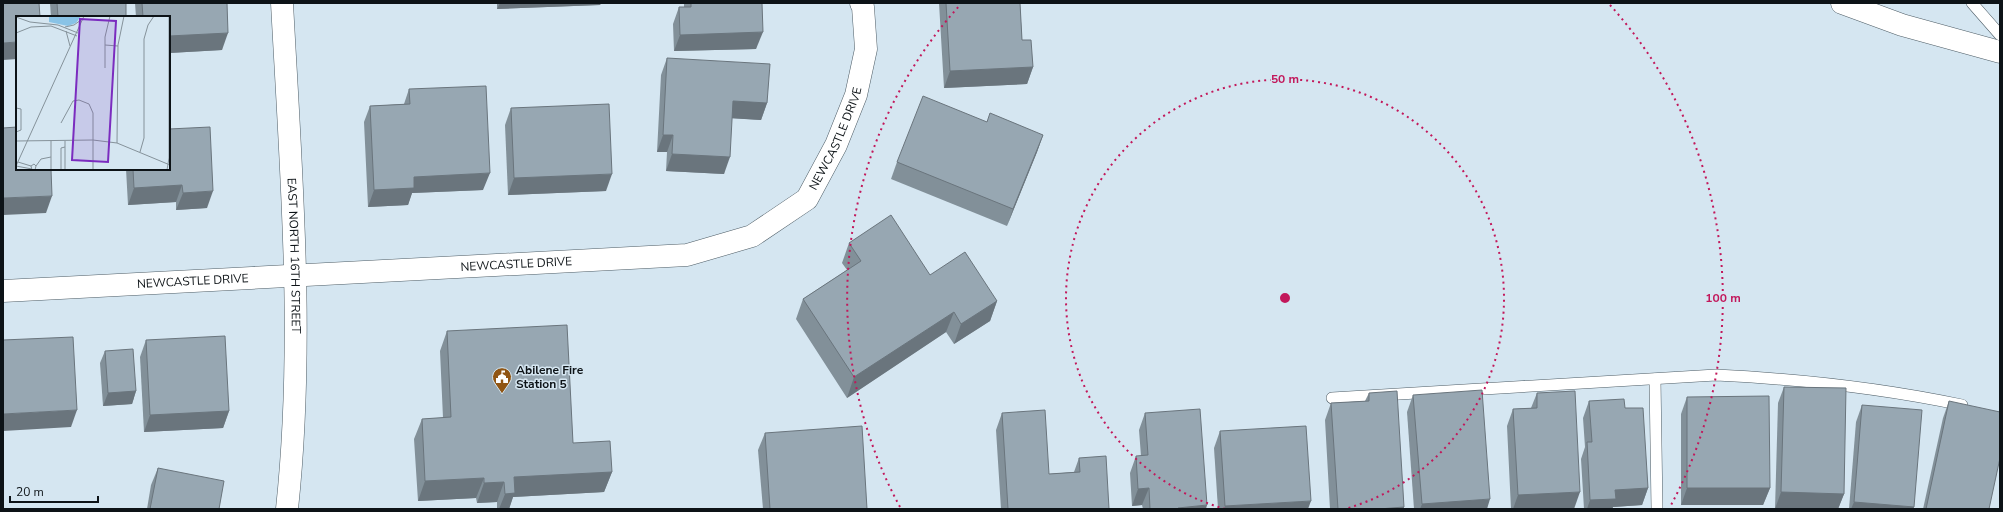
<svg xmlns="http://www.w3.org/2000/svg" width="2003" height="512" viewBox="0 0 2003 512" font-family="'Nunito Sans',sans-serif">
	<rect width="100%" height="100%" fill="#d5e6f1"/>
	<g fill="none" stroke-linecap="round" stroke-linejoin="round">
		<g stroke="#4e5d66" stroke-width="12">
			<g id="service">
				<polyline points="1972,3 2000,35"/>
				<polyline points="1655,379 1657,509"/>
				<path d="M1332,398L1716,375C1799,379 1881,388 1962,405"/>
			</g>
		</g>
		<g stroke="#4e5d66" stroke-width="23">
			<g id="minor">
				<path id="s1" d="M3,291L687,255L752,236L807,199L836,145L856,95L866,49L863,7L861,3"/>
			</g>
		</g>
		<g stroke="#4e5d66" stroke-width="23">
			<g id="tertiary">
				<path id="s2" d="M282,3C291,172 305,341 287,509"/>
			</g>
		</g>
		<g stroke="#4e5d66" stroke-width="23">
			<polyline id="secondary" points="1842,3 1902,25 2000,52"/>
		</g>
		<use href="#service" stroke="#fff" stroke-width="11"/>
		<use href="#minor" stroke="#fff" stroke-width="22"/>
		<use href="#tertiary" stroke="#fff" stroke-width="22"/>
		<use href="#secondary" stroke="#fff" stroke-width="22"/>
	</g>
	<g fill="#829099">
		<polygon points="50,3 126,3 126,17 51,17"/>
		<polygon points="135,3 227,3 222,50 169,53 169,17 136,17"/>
		<polygon points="497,3 601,3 600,5 497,9"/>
		<polygon points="684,3 762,3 756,49 674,51 673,24 679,7 684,7"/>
		<polygon points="939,3 1020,3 1022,40 1033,67 1027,84 944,88"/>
		<polygon points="667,58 767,103 761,120 732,118 724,174 666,171 667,152 657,152 661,75"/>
		<polygon points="409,89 483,190 412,193 408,205 368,207 364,122 370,106 404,104"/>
		<polygon points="511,108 606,191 508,195 505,125"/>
		<polygon points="987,122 1043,135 1037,152 1007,226 891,179 897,162"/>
		<polygon points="126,169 169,169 207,208 176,210 176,202 128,205"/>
		<polygon points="849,243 930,275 997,301 990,321 954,344 946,332 847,398 796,319 803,299 847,270 842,263"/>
		<polygon points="447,331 573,443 612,472 604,492 513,497 509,509 497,509 497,502 477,503 476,498 418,501 414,439 422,419 443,418 440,351"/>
		<polygon points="146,340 229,411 223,428 144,432 140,357"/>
		<polygon points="105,351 136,391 132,404 103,406 100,363"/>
		<polygon points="1784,387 1844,494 1838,509 1775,509 1778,403"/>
		<polygon points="1369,393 1404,507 1404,509 1330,509 1325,420 1331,403 1365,401"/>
		<polygon points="1537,393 1574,509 1511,509 1507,426 1513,409 1531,408"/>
		<polygon points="1413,395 1487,509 1414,509 1407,412"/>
		<polygon points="1687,397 1770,488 1763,505 1681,505 1681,414"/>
		<polygon points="1589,401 1625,408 1648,488 1642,505 1613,507 1612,509 1584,509 1581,459 1585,447 1583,418"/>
		<polygon points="1949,401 1989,509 1923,509 1943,418"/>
		<polygon points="1862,405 1914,507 1913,509 1849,509 1856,422"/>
		<polygon points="1002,413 1049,474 1074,472 1079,458 1109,509 1001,509 996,430"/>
		<polygon points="1145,413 1206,509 1143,509 1142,505 1132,506 1130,473 1136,456 1141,456 1139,430"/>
		<polygon points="1220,431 1308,509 1218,509 1214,448"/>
		<polygon points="765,433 867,509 763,509 758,450"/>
		<polygon points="158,468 219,509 147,509 151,485"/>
	</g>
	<g fill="#6a757d">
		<polygon points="500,3 601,3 600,5 497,9"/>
		<polygon points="763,32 756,49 674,51 680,35"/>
		<polygon points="228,33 222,50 169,53 169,36"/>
		<polygon points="17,42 17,59 3,60 3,43"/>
		<polygon points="1033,67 1027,84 944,88 950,71"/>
		<polygon points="733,101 767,103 761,120 727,118"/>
		<polygon points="663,135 673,135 667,152 657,152"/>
		<polygon points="1043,135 1037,152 1007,226 1013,209"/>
		<polygon points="672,154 730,157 724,174 666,171"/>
		<polygon points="490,173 483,190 412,193 408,205 368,207 374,190 414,177"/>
		<polygon points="612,174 606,191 508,195 514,178"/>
		<polygon points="182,185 176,202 128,205 134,188"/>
		<polygon points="213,191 207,208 176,210 183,193"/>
		<polygon points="52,196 46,213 3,215 3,198"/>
		<polygon points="997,301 990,321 954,344 961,324"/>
		<polygon points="954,312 946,332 847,398 854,377"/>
		<polygon points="136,391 132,404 103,406 108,393"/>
		<polygon points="77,410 71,427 3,431 3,414"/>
		<polygon points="229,411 223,428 144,432 150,415"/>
		<polygon points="612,472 604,492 513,497 509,509 499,509 505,494 514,477"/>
		<polygon points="484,478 476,498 418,501 425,481"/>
		<polygon points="504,482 497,502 477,503 484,483"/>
		<polygon points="1149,488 1142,505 1132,506 1138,489"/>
		<polygon points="1648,488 1642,505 1613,507 1612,509 1587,509 1590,500 1615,490"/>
		<polygon points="1687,488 1770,488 1763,505 1681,505"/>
		<polygon points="1580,492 1574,509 1513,509 1518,495"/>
		<polygon points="1781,492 1844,494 1838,509 1775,509"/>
		<polygon points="1490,499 1487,509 1420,509 1422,504"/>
		<polygon points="1311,501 1308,509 1224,509 1225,506"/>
		<polygon points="1854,502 1914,507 1913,509 1851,509"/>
		<polygon points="1207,505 1206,509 1177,509 1178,508"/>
		<polygon points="1404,507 1404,509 1379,509"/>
	</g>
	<g fill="#97a7b2" stroke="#6a757d">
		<polygon points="3,3 39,3 40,17 17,17 17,42 3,43"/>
		<polygon points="57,3 126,3 126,17 58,17"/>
		<polygon points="142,3 227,3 228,33 169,36 169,17 143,17"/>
		<polygon points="691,3 762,3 763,32 680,35 679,7 691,7"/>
		<polygon points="946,3 1020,3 1022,40 1031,40 1033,67 950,71"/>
		<polygon points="667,58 770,64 767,103 733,101 730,157 672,154 673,135 663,135"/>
		<polygon points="486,86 490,173 414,177 414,188 374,190 370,106 410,104 409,89"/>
		<polygon points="923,96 987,122 990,113 1043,135 1013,209 897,162"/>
		<polygon points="609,104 612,174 514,178 511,108"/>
		<polygon points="17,127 17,169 51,169 52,196 3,198 3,128"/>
		<polygon points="210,127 213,191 183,193 182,185 134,188 133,169 169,169 169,129"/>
		<polygon points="891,215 930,275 965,252 997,301 961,324 954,312 854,377 803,299 861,261 849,243"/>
		<polygon points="567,325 573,443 610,441 612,472 514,477 515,493 505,494 504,482 484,483 484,478 425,481 422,419 451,417 447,331"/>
		<polygon points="225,336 229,411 150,415 146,340"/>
		<polygon points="73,337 77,410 3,414 3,340"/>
		<polygon points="133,349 136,391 108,393 105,351"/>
		<polygon points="1784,387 1846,388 1844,494 1781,492"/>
		<polygon points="1482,390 1490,499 1422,504 1413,395"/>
		<polygon points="1397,391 1404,507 1379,509 1338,509 1331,403 1369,401 1369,393"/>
		<polygon points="1575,391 1580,492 1518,495 1513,409 1537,408 1537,393"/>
		<polygon points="1769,396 1770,488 1687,488 1687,397"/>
		<polygon points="1624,399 1625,408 1643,408 1648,488 1615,490 1616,499 1590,500 1587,442 1592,442 1589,401"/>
		<polygon points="1949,401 2000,412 2000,458 1989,509 1926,509"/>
		<polygon points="1862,405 1922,410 1914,507 1854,502"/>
		<polygon points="1200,409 1207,505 1178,508 1178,509 1150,509 1149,488 1138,489 1136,456 1148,455 1145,413"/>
		<polygon points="1045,410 1049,474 1080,472 1079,458 1106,456 1109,509 1008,509 1002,413"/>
		<polygon points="862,426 867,509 770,509 765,433"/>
		<polygon points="1306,426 1311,501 1225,506 1220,431"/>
		<polygon points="158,468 224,481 219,509 150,509"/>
	</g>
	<g fill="none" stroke="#c2185b" stroke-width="2" stroke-dasharray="2 4">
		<path d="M1225 509A219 219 0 1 1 1345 509"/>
		<path d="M900 507A438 438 0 0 1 960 5M1610 5A438 438 0 0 1 1670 507"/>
	</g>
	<defs>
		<g id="civic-pin" transform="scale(1)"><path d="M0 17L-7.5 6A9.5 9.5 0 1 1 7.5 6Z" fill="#905513" stroke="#d5e6f1"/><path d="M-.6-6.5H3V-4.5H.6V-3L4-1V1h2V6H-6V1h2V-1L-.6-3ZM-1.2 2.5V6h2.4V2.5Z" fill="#fff"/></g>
	</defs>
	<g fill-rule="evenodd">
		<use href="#civic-pin" x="502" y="377"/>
	</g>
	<g text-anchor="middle" stroke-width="3" stroke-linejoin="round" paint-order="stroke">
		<g font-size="12" fill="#0d1317" stroke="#d5e6f1">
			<text dy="4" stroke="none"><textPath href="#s1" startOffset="886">NEWCASTLE DRIVE</textPath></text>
			<text dy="4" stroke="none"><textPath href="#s2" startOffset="253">EAST NORTH 16TH STREET</textPath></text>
			<text dy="4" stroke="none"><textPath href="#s1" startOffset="514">NEWCASTLE DRIVE</textPath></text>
			<text dy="4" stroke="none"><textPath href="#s1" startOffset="190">NEWCASTLE DRIVE</textPath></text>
		</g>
		<g font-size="12" font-weight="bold" fill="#0d1317" stroke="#d5e6f1" text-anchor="start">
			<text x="516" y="374">Abilene Fire<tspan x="516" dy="14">Station 5</tspan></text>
		</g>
	</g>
	<g transform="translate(16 16)">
		<rect width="154" height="154" fill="#d5e6f1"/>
		<path d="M33,0H65L60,7L52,10L33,6Z" fill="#89c3e6"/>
		<path fill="none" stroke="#85929a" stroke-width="1" d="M0,1L14,6L42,9L62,17M0,1V17M49,11L58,9L65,4M50,15L54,30M0,17L15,11L35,10L61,20M89,29L102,30M89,52V21L94,0M0,92L5,93V114L0,116M45,107L57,85L63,84L73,88L77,97V154M35,124V154M0,125L77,124L101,127L154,149M49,125V154M101,127L102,29L108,0M124,136L128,122V23L132,9L138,0M2,146L15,150M0,150L16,153M0,150L68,0M20,150L25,143L35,141M16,154L15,150L18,148L20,150L19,154M45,154V132L49,131M151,154L153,142V0"/>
		<path fill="#7b2cbf" fill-opacity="0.15" stroke="#7b2cbf" stroke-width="2" d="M64,3L100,5L92,146L56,144Z"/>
		<rect width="154" height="154" fill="none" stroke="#0d1317" stroke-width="2"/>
	</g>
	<circle cx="1285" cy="298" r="6" fill="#c2185b" stroke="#d5e6f1" stroke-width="2"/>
	<g font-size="12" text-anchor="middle" font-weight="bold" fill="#c2185b" stroke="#d5e6f1" stroke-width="3" stroke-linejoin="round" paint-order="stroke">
		<text x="1285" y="83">50 m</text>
		<text x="1723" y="302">100 m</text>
	</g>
	<rect width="2003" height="512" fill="none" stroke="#0d1317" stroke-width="8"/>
	<path d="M10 496v6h88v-6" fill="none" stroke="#0d1317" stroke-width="2"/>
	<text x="16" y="496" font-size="12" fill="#0d1317" stroke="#d5e6f1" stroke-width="3" paint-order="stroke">20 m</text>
</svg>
